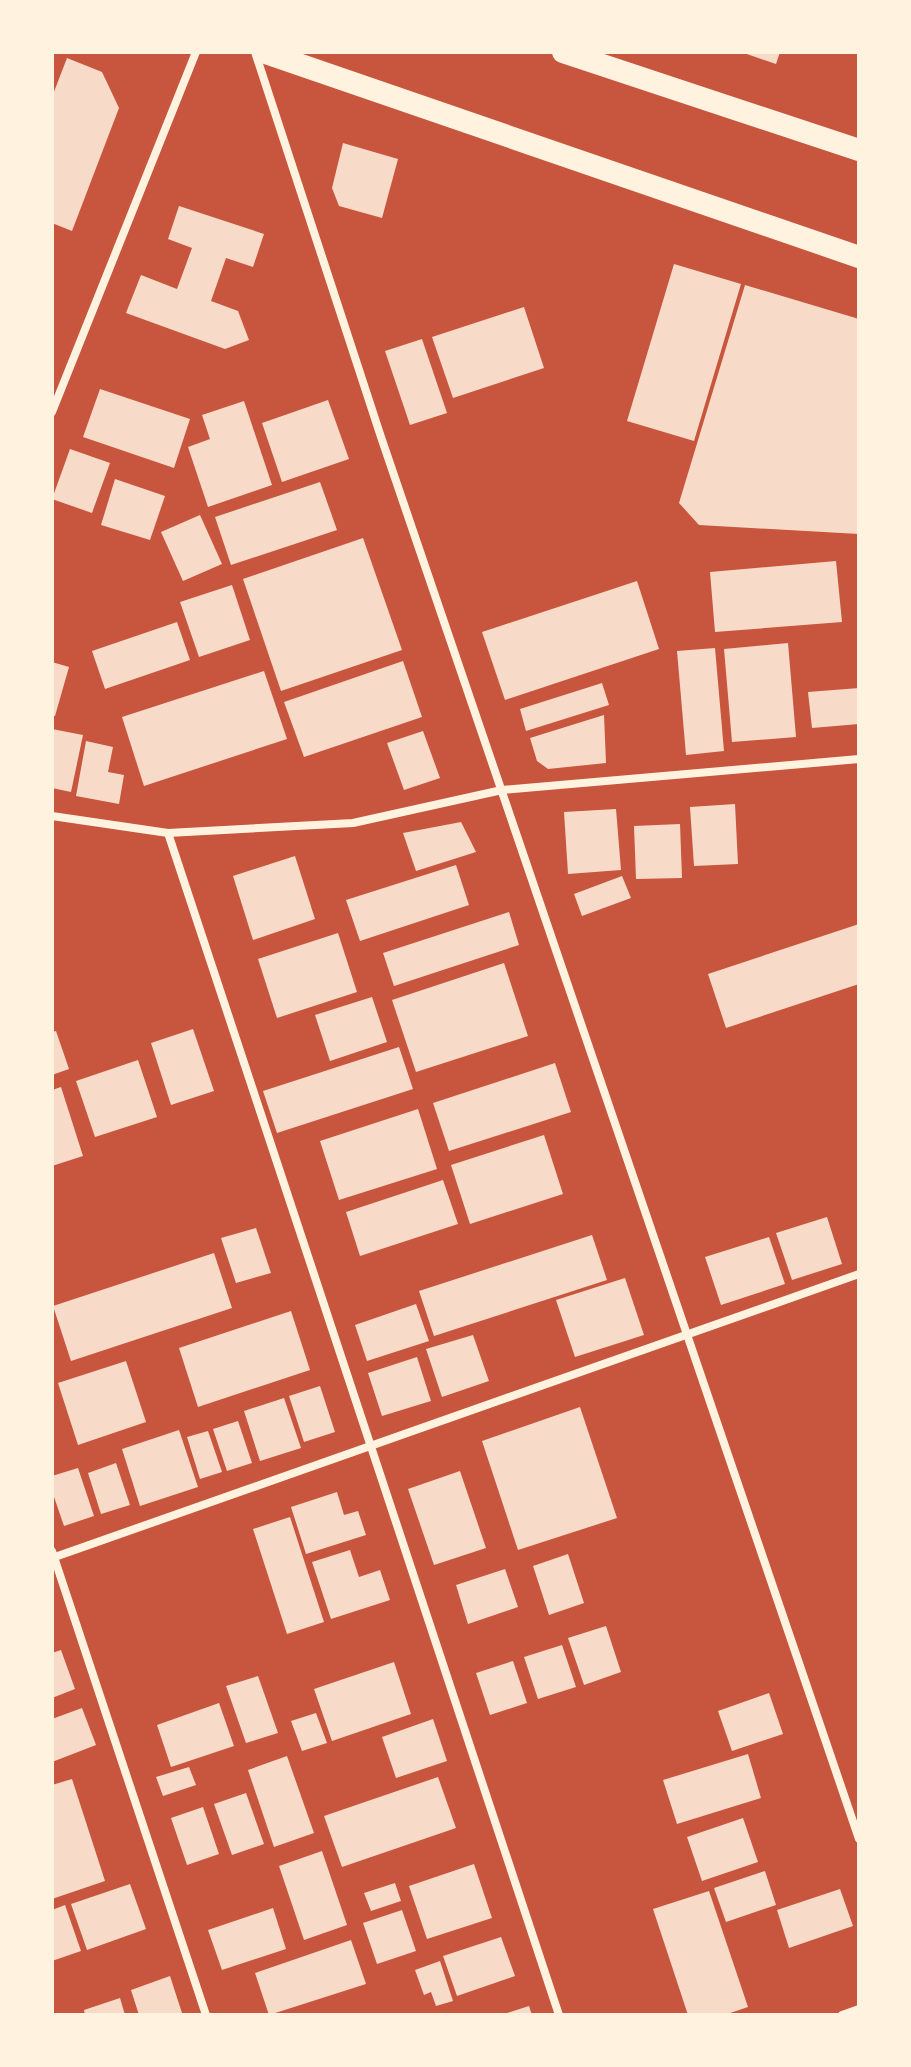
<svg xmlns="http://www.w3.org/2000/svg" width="911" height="2067" viewBox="0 0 911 2067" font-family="'Roboto Condensed',sans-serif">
	<rect width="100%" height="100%" fill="#c8553d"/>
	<g fill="#f7dbc8">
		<polygon points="741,52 780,52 776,64"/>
		<polygon points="67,58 102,72 119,108 72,231 52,223 52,97"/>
		<polygon points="343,143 398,159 382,218 339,206 332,188"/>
		<polygon points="179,206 264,234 253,267 226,258 211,301 238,311 249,340 225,349 126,313 141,275 177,289 192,248 168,239"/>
		<polygon points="674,264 741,284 694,441 627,421"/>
		<polygon points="745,285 859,319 859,534 699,525 679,503"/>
		<polygon points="524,307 544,368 453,398 432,337"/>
		<polygon points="422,339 447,413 410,425 385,351"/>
		<polygon points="100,389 190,419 174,468 83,437"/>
		<polygon points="328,400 349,459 282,482 262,423"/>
		<polygon points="244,401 272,485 208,507 188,447 210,439 202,415"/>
		<polygon points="70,449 110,463 92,513 52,499"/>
		<polygon points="115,479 165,496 150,540 101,525"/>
		<polygon points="320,482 337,530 231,565 215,517"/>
		<polygon points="200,515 222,564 183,581 161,532"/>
		<polygon points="363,538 402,650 281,691 243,579"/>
		<polygon points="836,561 842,622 715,632 710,572"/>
		<polygon points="637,581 659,649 505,700 482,632"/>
		<polygon points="232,585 250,640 199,657 180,602"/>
		<polygon points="177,622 190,660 105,689 92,651"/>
		<polygon points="788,643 796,737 732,742 724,649"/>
		<polygon points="715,648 724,751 686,755 677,651"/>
		<polygon points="403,661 422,717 304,757 284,702"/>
		<polygon points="52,662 69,667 55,716 52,716"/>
		<polygon points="264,671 287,739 144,786 122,717"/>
		<polygon points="602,683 609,705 526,731 520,709"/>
		<polygon points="859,688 859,724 812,728 808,692"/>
		<polygon points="604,715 606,763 548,769 537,761 530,738"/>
		<polygon points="52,729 83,735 71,792 52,788"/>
		<polygon points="423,731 440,778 404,790 387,743"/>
		<polygon points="86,741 113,747 108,772 124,775 119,804 76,796"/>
		<polygon points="735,804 738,864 694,866 690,807"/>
		<polygon points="616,809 621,870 568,874 564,812"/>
		<polygon points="461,822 476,852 416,871 403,833"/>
		<polygon points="680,824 682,878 636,879 634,826"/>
		<polygon points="295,856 315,919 253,940 233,876"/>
		<polygon points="456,865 469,905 360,941 346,900"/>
		<polygon points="622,876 631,898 582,916 574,894"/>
		<polygon points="509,912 519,945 394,986 383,953"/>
		<polygon points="859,924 859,984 726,1028 708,974"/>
		<polygon points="338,933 357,992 277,1018 258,959"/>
		<polygon points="504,963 528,1036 416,1072 392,1000"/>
		<polygon points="372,997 387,1042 330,1061 315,1015"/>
		<polygon points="193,1029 214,1091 171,1105 151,1043"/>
		<polygon points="56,1031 69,1069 52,1075 52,1032"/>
		<polygon points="399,1047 413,1089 277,1133 263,1091"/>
		<polygon points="138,1060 157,1117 95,1137 76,1081"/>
		<polygon points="555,1063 571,1112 449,1151 433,1103"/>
		<polygon points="61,1087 83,1156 52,1166 52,1090"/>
		<polygon points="418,1109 437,1169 339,1200 320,1141"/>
		<polygon points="544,1135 563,1194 470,1224 451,1165"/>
		<polygon points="443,1180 458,1224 360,1256 346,1212"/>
		<polygon points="827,1217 842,1264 792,1280 776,1233"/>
		<polygon points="256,1228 271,1273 236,1283 221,1238"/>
		<polygon points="592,1235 607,1280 434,1336 419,1291"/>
		<polygon points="769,1237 785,1284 721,1305 705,1257"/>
		<polygon points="214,1253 232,1308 71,1361 53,1306"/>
		<polygon points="625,1278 644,1335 575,1357 556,1300"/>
		<polygon points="416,1304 429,1341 367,1361 355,1325"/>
		<polygon points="291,1311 310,1370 198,1407 179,1348"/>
		<polygon points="473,1335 489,1381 442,1397 426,1349"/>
		<polygon points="417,1357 431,1401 382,1416 368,1373"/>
		<polygon points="126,1361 146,1422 78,1445 58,1383"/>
		<polygon points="320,1386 335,1432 304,1442 289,1396"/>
		<polygon points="284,1398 301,1448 260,1461 244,1411"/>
		<polygon points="580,1407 617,1518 518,1550 482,1441"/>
		<polygon points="238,1421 252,1463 227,1471 213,1429"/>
		<polygon points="179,1430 198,1487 140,1506 122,1449"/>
		<polygon points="208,1431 222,1472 200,1479 187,1437"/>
		<polygon points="116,1463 130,1505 101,1514 88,1473"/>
		<polygon points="78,1468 94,1516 64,1526 52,1491 52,1476"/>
		<polygon points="460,1471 486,1548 434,1565 408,1489"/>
		<polygon points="337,1492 344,1515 358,1511 366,1535 306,1554 291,1507"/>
		<polygon points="290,1517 324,1622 287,1634 253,1529"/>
		<polygon points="350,1550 359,1577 380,1570 390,1600 331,1619 312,1562"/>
		<polygon points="568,1554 584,1603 549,1615 533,1566"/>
		<polygon points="505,1569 518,1607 468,1624 456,1585"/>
		<polygon points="606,1626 621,1672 584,1685 568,1638"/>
		<polygon points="562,1645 576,1687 538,1699 524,1657"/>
		<polygon points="61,1650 75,1689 52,1698 52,1653"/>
		<polygon points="513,1661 527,1703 490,1715 476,1673"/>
		<polygon points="394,1662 411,1714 332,1741 314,1689"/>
		<polygon points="258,1676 278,1733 246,1743 226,1686"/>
		<polygon points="769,1693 783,1734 732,1751 718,1711"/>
		<polygon points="219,1703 234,1746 171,1767 157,1725"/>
		<polygon points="82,1708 96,1745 52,1762 52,1719"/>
		<polygon points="316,1713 327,1743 302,1751 291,1721"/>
		<polygon points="433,1719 447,1761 396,1778 382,1737"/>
		<polygon points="748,1754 761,1798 677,1824 663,1780"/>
		<polygon points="287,1756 314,1833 274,1847 248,1770"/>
		<polygon points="189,1767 196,1785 163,1796 156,1777"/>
		<polygon points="438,1777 456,1828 342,1867 324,1816"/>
		<polygon points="72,1779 105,1881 52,1899 52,1785"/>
		<polygon points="246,1793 264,1844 232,1855 214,1804"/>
		<polygon points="203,1807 219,1854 187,1865 171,1818"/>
		<polygon points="743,1818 758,1862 702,1881 687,1837"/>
		<polygon points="322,1851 347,1925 304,1940 279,1866"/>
		<polygon points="474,1864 492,1918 427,1939 409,1886"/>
		<polygon points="765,1871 776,1905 726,1922 714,1888"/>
		<polygon points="395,1883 401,1901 371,1911 364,1893"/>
		<polygon points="130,1884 146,1929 87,1950 71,1904"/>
		<polygon points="840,1889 853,1926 789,1948 777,1910"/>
		<polygon points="709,1891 748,2007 724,2015 688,2015 653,1909"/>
		<polygon points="65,1905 81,1951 52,1961 52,1910"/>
		<polygon points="273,1908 286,1949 222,1970 208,1930"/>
		<polygon points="402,1910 416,1951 377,1964 363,1923"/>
		<polygon points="501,1937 515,1976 457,1996 443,1956"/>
		<polygon points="351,1940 366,1984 269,2015 255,1973"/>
		<polygon points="440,1961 453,2001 436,2006 431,1992 424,1995 415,1970"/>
		<polygon points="170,1976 182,2013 139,2015 131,1990"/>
		<polygon points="120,1998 125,2015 85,2015 84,2010"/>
		<polygon points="529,2006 532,2015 504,2015 504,2014"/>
	</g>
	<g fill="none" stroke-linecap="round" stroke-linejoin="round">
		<g stroke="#fff3e0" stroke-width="8">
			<polyline points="255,52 381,437 859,1839"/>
			<polyline points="52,412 196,52"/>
			<polyline points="52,816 168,833 353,823 502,790 859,759"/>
			<polyline points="168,833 559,2015"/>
			<polyline points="52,1551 206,2015"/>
			<polyline points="52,1558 859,1274"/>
			<polyline points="842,2015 859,2009"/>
		</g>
		<g stroke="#fff3e0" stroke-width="22">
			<polyline points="263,52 859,257"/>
			<polyline points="563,52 859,150"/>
		</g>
	</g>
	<rect width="911" height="2067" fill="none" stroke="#fff3e0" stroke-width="108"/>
</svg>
